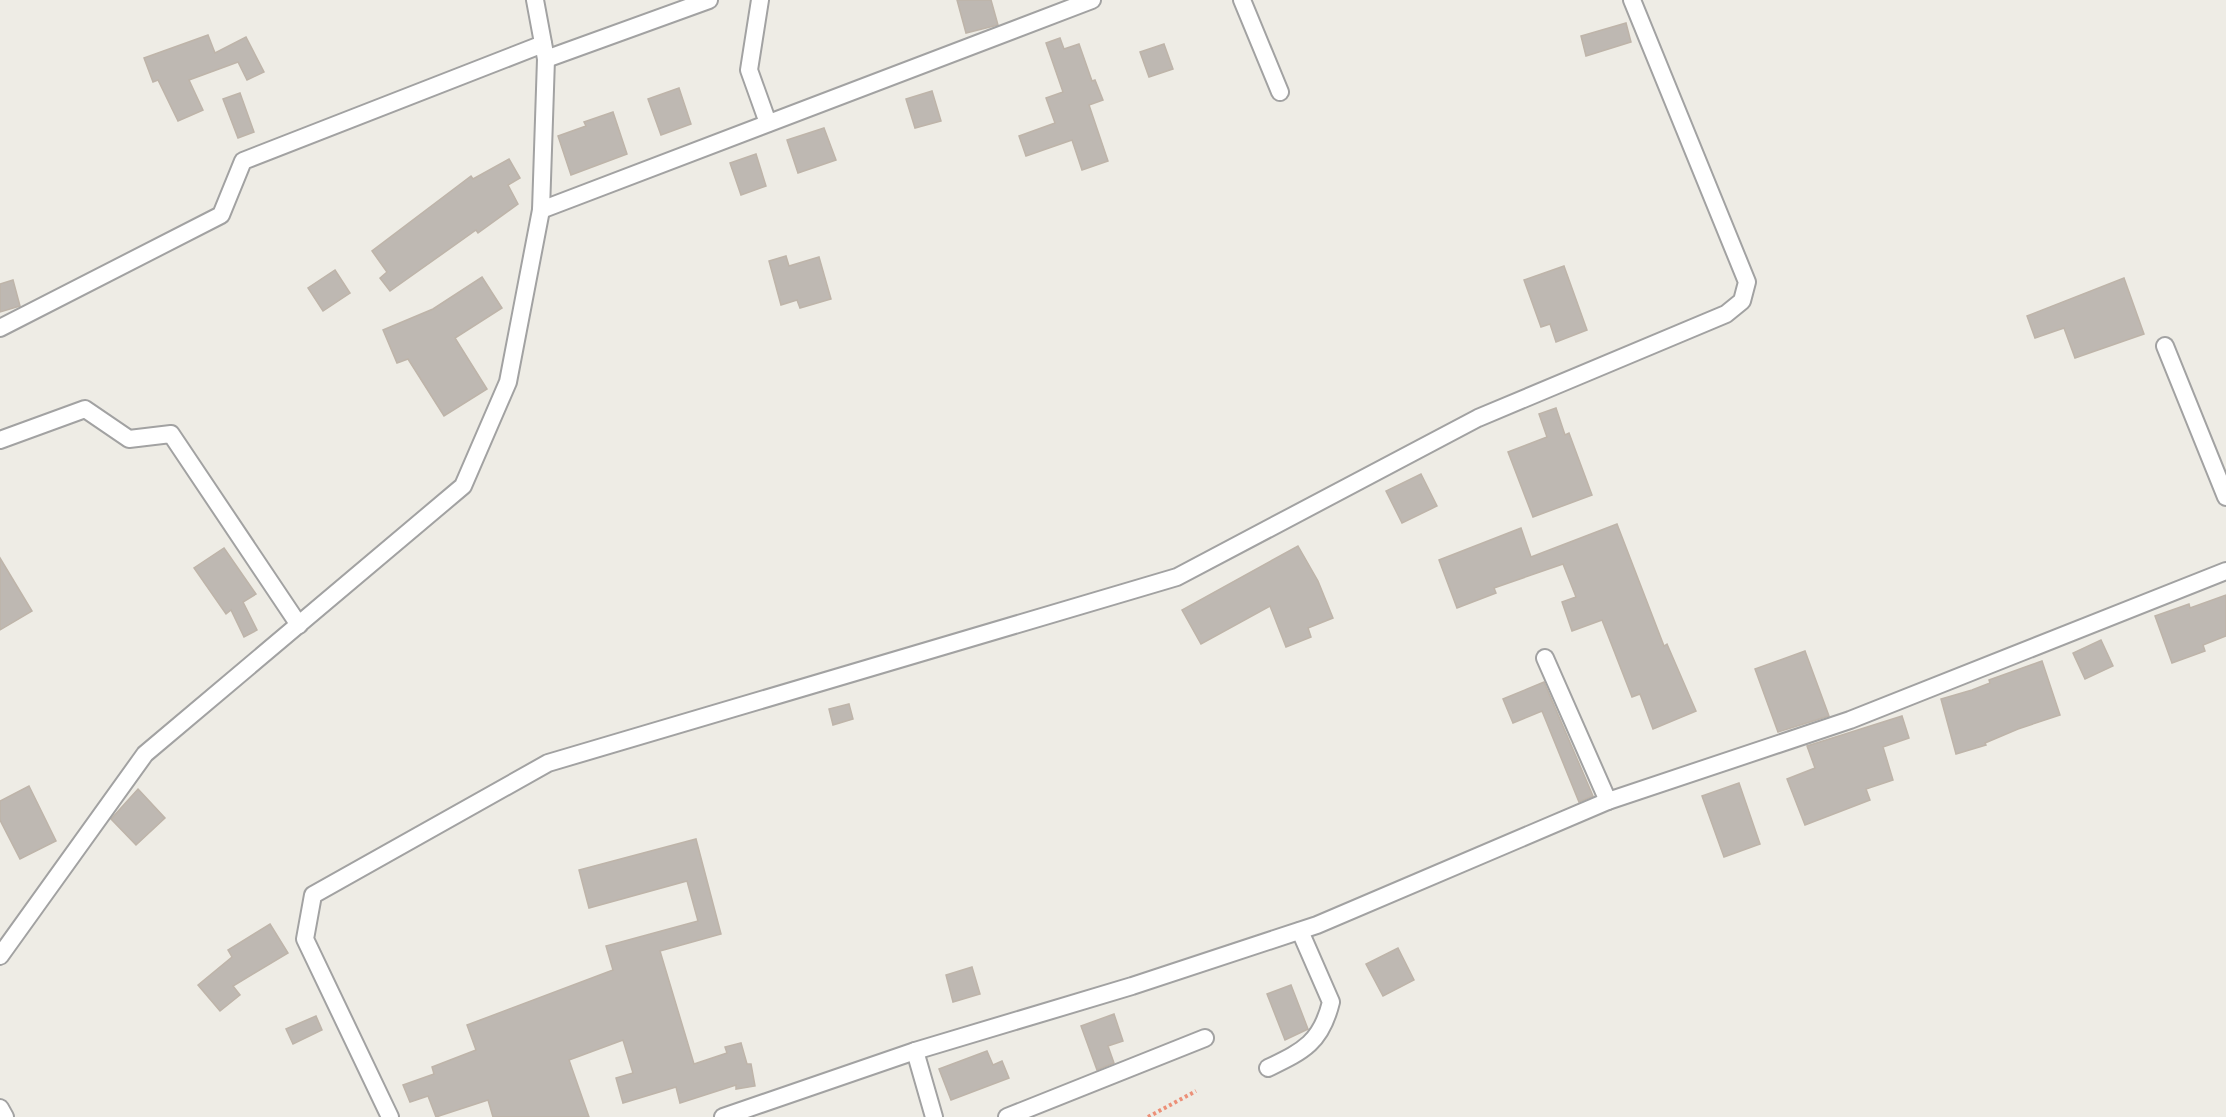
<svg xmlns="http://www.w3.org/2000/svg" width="2226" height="1117" viewBox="0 0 2226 1117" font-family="Karla,sans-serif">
	<rect width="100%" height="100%" fill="#eeece5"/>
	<g fill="#beb8b2" stroke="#beb4a9" stroke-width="1.5">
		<polygon points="957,0 991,0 998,25 966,33"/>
		<polygon points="1626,23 1631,42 1586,56 1581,36"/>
		<polygon points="208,35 215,53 246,37 264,72 247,80 238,62 189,80 203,110 178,121 158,80 153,82 144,58"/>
		<polygon points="1060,38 1064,49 1079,44 1092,81 1095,80 1103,100 1089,105 1108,161 1082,170 1072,140 1026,156 1019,136 1055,123 1046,98 1063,92 1046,43"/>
		<polygon points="1164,44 1173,69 1149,77 1140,52"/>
		<polygon points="679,88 691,124 661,135 648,99"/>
		<polygon points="932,91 941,121 915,128 906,99"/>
		<polygon points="240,93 254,132 238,138 223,99"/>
		<polygon points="613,112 627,154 571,175 558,136 586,126 584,122"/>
		<polygon points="824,128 836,160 798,173 787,140"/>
		<polygon points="756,154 766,186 741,195 730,163"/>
		<polygon points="509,159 520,178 508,185 518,204 478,233 476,230 390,291 380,278 387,272 372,251 471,176 473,179"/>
		<polygon points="786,256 789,266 819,257 831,299 800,308 797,300 781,305 769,261"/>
		<polygon points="1564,266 1587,330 1556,342 1550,324 1541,327 1524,280"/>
		<polygon points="335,270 350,293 323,311 308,288"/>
		<polygon points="482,277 502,308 455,338 487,389 444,416 408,359 397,363 383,330 433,309"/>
		<polygon points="2124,278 2144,334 2075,358 2064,328 2035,338 2027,316"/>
		<polygon points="13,280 20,306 0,312 0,284"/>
		<polygon points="1556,408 1565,435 1569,433 1592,495 1533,517 1508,452 1547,437 1539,414"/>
		<polygon points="1421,474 1437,506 1402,523 1386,491"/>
		<polygon points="1617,524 1664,646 1667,644 1696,711 1653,729 1640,694 1632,697 1602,620 1572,631 1562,602 1576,597 1563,564 1494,588 1496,593 1457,608 1439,560 1521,528 1531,557"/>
		<polygon points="1298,546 1318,581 1333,618 1308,628 1311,637 1286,647 1270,606 1201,644 1182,610"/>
		<polygon points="224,548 256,594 243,602 257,630 244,637 231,610 226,614 194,568"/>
		<polygon points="0,558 32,611 0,630"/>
		<polygon points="2226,595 2226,636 2203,645 2205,651 2172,663 2155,616 2189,604 2190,608"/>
		<polygon points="2101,640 2113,666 2085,679 2073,653"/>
		<polygon points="1805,651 1829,716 1778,732 1755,669"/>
		<polygon points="2042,661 2060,715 2018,729 1985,743 1986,745 1956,754 1941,699 1972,690 1990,683 1989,680"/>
		<polygon points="1544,682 1593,796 1579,802 1542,711 1513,723 1503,699"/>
		<polygon points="849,704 853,719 833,725 829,709"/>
		<polygon points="1902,716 1909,738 1883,747 1893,780 1866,789 1870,800 1805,825 1787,779 1815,768 1807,746"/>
		<polygon points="1739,783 1760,844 1724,857 1702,796"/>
		<polygon points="29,786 56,841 20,859 0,820 0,801"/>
		<polygon points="138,789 165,818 136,845 111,819"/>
		<polygon points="696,839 721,934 660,951 694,1064 727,1053 725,1047 741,1043 747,1064 751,1064 755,1086 736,1089 736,1085 680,1103 676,1087 623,1103 616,1078 633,1073 623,1040 569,1060 589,1117 493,1117 488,1100 436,1117 428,1096 410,1102 403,1085 434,1074 432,1067 476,1050 467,1025 613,970 606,946 698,921 687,881 589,908 579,870"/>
		<polygon points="270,924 288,953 233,986 240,995 220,1011 198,985 232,957 228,950"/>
		<polygon points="1398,948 1414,980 1383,996 1366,964"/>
		<polygon points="972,967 980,994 953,1002 946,975"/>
		<polygon points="1291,985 1308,1029 1285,1040 1267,994"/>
		<polygon points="1114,1014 1123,1041 1108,1046 1114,1063 1097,1070 1081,1026"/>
		<polygon points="316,1016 322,1030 293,1044 286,1029"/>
		<polygon points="987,1051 993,1065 1002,1061 1009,1078 951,1100 939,1069"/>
	</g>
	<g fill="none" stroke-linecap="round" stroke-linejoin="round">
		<g stroke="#a2a2a2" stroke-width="20">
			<g id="minor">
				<polyline points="760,0 749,70 768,123"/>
				<polyline points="1242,0 1280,92"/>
				<polyline points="546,59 709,0"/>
				<polyline points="541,210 1092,0"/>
				<polyline points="0,328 221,215 243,161 543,44"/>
				<polyline points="2165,346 2226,497"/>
				<polyline points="0,440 85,409 129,439 171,434 299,625"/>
				<polyline points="1545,658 1608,801 1850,720 2226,571"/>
				<polyline points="0,956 145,754 463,486 508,382 541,210 546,59 535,0"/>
				<polyline points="915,1051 934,1117"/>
				<path d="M1268,1068C1303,1051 1321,1043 1331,1002L1300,931"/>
				<polyline points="0,1108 5,1117"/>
				<polyline points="390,1117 305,939 313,895 548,763 1177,577 1478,418 1726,314 1742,301 1747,282 1632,0"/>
				<polyline points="723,1117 915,1051 1132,986 1317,925 1608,801"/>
				<polyline points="1007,1117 1205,1038"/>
			</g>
		</g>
		<polyline stroke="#ec9078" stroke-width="4" stroke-dasharray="3 3" stroke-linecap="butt" points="1148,1117 1196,1091"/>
		<use href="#minor" stroke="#fff" stroke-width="16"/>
	</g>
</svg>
